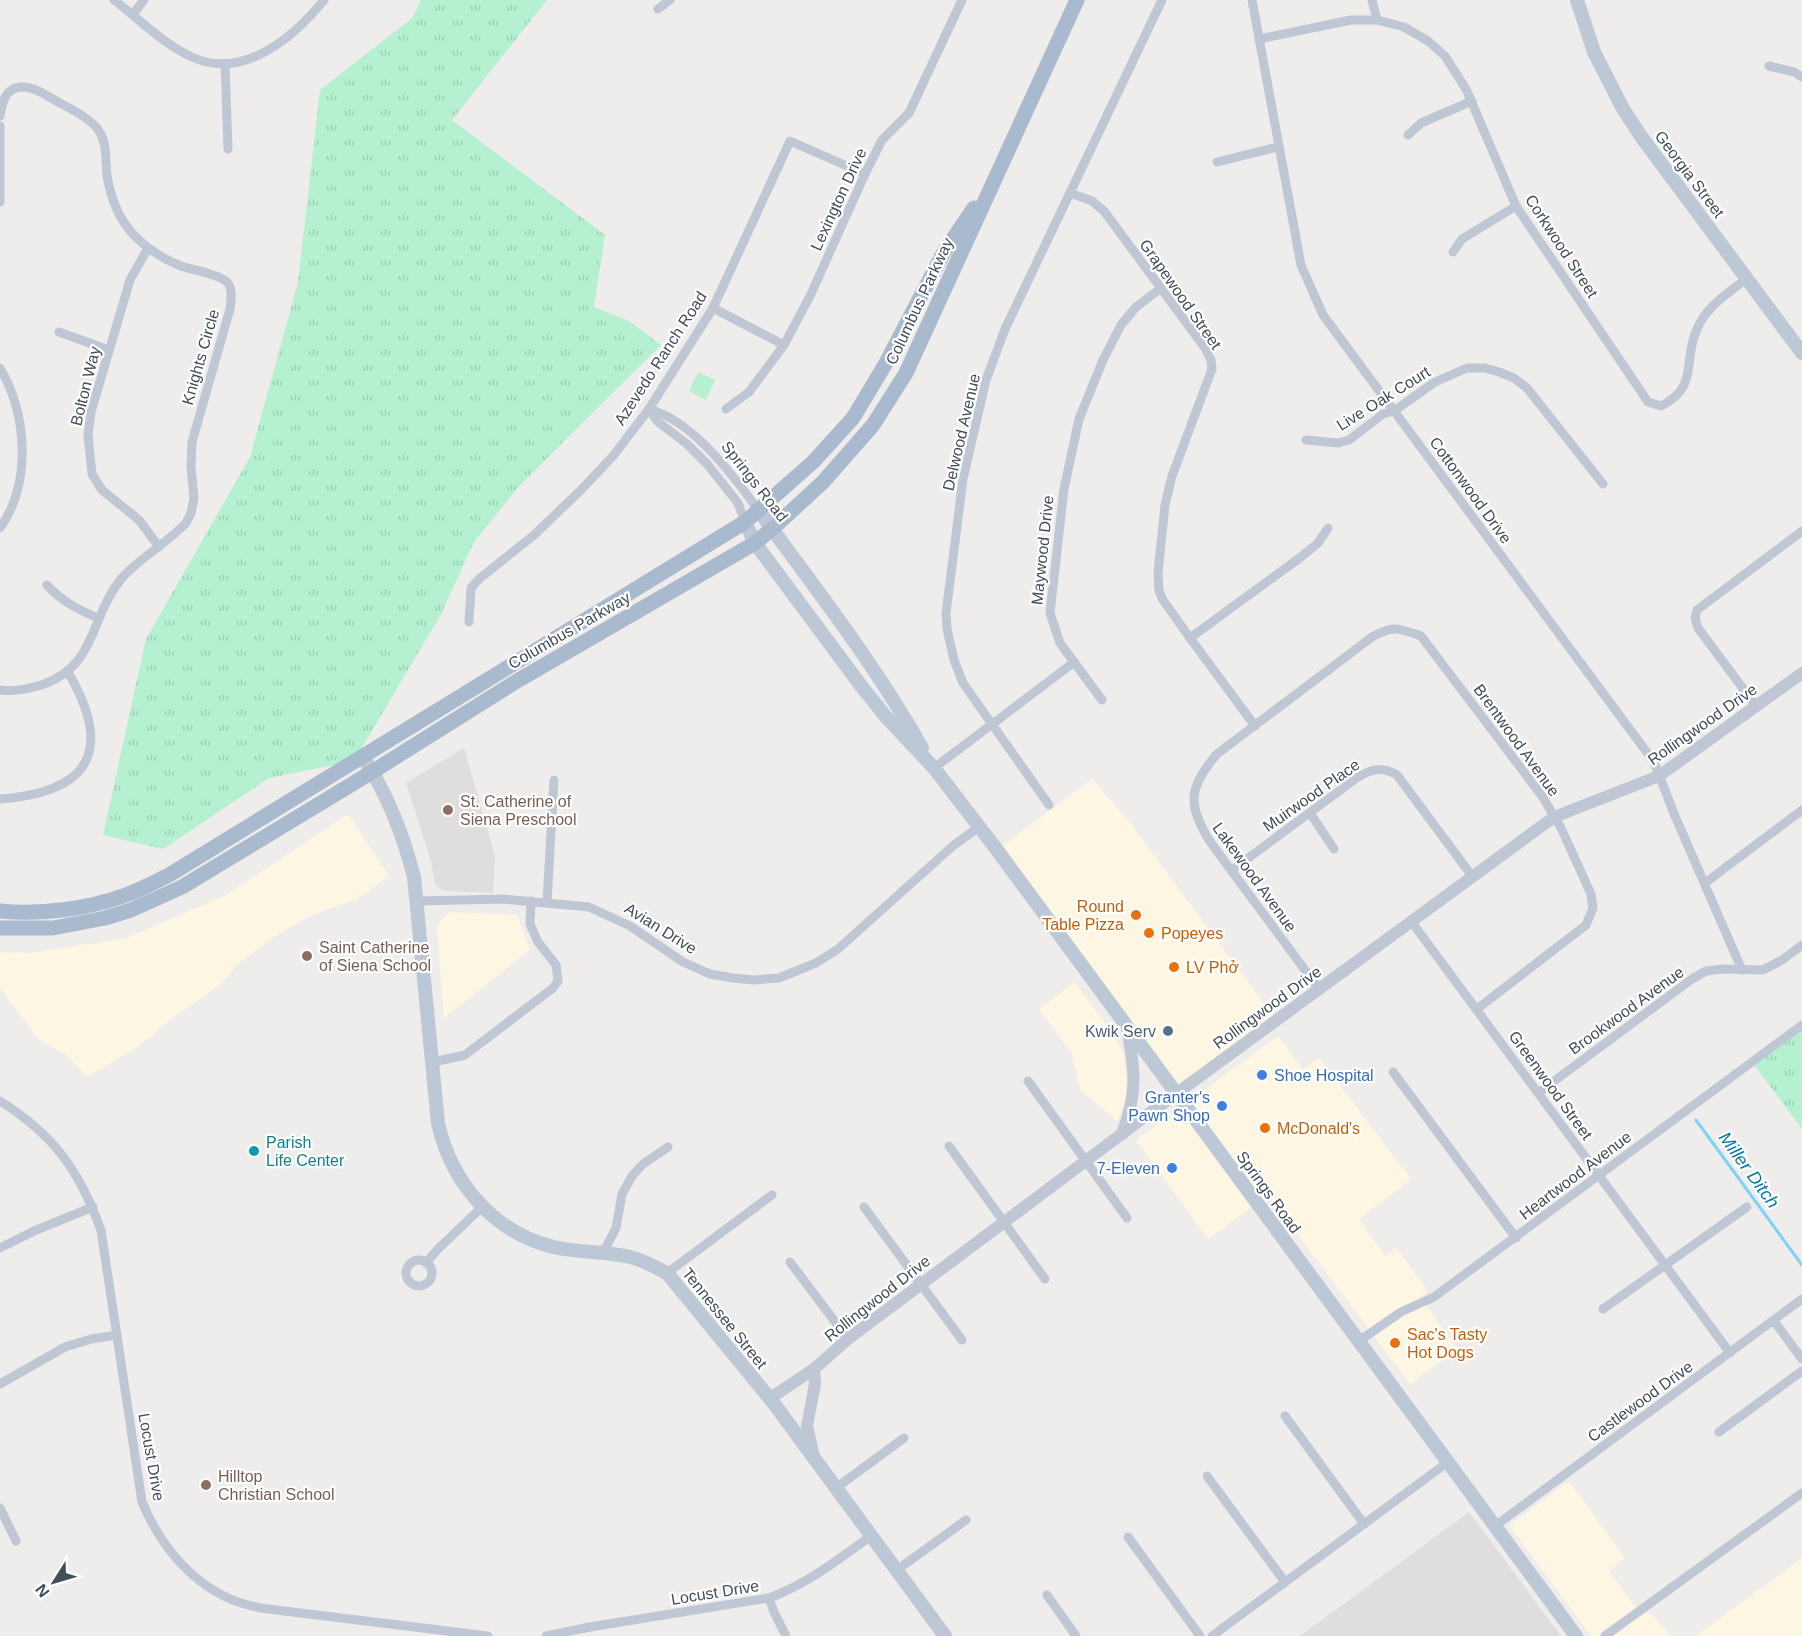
<svg xmlns="http://www.w3.org/2000/svg" width="1802" height="1636" viewBox="0 0 1802 1636" font-family="Arial,sans-serif">
	<defs>
		<pattern id="grass-tufts" width="24" height="20" patternUnits="userSpaceOnUse" patternTransform="scale(1.5)"><rect width="24" height="20" fill="#b5f1d0"/><path d="M3 7l-1-3M5 7V3M7 7l1-3M15 17l-1-3M17 17v-4M19 17l1-3" fill="none" stroke="#9dd0b5"/></pattern>
	</defs>
	<rect width="100%" height="100%" fill="#efecec"/>
	<g fill="#fdf6e2">
		<polygon points="1092,779 1125,816 1276,1020 1176,1094 997,850"/>
		<polygon points="348,814 389,876 357,899 312,915 272,938 237,965 220,985 174,1017 136,1048 87,1077 66,1055 38,1039 0,988 0,952 30,953 127,938 226,895"/>
		<polygon points="450,912 517,915 530,950 444,1018 437,927 442,918"/>
		<polygon points="1075,982 1113,1034 1124,1055 1127,1086 1125,1100 1117,1121 1080,1090 1072,1054 1039,1009"/>
		<polygon points="1278,1036 1303,1069 1319,1058 1411,1179 1359,1219 1385,1256 1396,1248 1428,1291 1420,1297 1458,1349 1410,1384 1268,1195 1208,1239 1136,1140"/>
		<polygon points="1569,1481 1625,1558 1609,1571 1634,1605 1656,1618 1670,1636 1591,1636 1509,1525"/>
		<polygon points="1802,1558 1802,1636 1696,1636"/>
	</g>
	<g fill="#e0dddd">
		<polygon points="464,748 495,856 493,893 446,891 440,889 435,884 431,861 406,783"/>
		<polygon points="1469,1512 1561,1636 1300,1636"/>
	</g>
	<g fill="url(#grass-tufts)">
		<polygon points="421,0 547,0 452,120 605,235 594,307 629,321 661,345 521,484 474,542 440,616 354,761 269,778 163,849 103,835 146,639 250,457 298,282 320,90 412,18"/>
		<polygon points="1802,1025 1802,1129 1752,1062"/>
	</g>
	<polygon fill="#b5f1d0" points="698,372 715,380 706,400 689,391"/>
	<g fill="none" stroke-linecap="round" stroke-linejoin="round">
		<polyline stroke="#7fd3f2" stroke-width="3" points="1696,1120 1802,1265"/>
		<g stroke="#bec7d3" stroke-width="9">
			<path d="M114,0C139,19 163,44 192,57C243,81 294,37 324,0"/>
			<polyline points="1252,0 1301,265 1323,315 1654,762 1675,816 1742,970"/>
			<polyline points="1372,0 1377,20"/>
			<polyline points="658,9 670,0"/>
			<polyline points="133,14 144,0"/>
			<path d="M1259,39L1351,20H1377L1404,27L1428,41L1445,56L1466,89L1516,206L1648,402L1661,406C1700,386 1682,361 1697,329C1706,307 1728,293 1746,279"/>
			<polyline points="225,64 228,149"/>
			<polyline points="1769,66 1794,72 1802,77"/>
			<path d="M0,116C2,103 5,88 21,87C34,86 47,96 58,102C71,109 86,116 96,127C108,141 105,158 107,175C110,195 118,217 132,233C145,247 163,259 181,266C192,270 220,274 228,283C233,290 231,301 230,309L192,442L191,467L194,498L191,513L186,523C167,543 141,557 122,578C89,617 98,666 41,685C28,689 14,692 0,690"/>
			<polyline points="0,126 0,202"/>
			<polyline points="1408,135 1421,123 1472,101"/>
			<polyline points="1217,162 1278,147"/>
			<polyline points="1070,193 1092,201 1104,211 1205,348 1211,360 1212,369 1172,476 1165,505 1158,573 1159,591 1163,600 1190,638 1255,726"/>
			<polyline points="148,248 130,280 91,412 88,435 92,474 102,490 139,520 159,547"/>
			<polyline points="1453,252 1462,239 1516,206"/>
			<polyline points="713,308 784,345 811,294 865,174 882,140 909,113 962,0"/>
			<polyline points="59,332 109,350"/>
			<path d="M0,368C27,414 32,483 0,528"/>
			<path d="M649,409C693,421 733,475 759,511"/>
			<polyline points="649,409 657,421 687,444 707,464 738,503 745,522"/>
			<polyline points="726,409 749,392 784,345"/>
			<polyline points="1306,440 1338,443 1349,440 1383,414 1394,411 1435,382 1467,368 1485,368 1499,372 1514,378 1527,388 1603,484"/>
			<path d="M47,585C61,601 79,610 98,618"/>
			<polyline points="469,622 471,588 479,579 534,535 582,489 613,456 649,409 713,308 790,141 865,174"/>
			<polyline points="1190,638 1301,557 1318,543 1328,528"/>
			<polyline points="1102,700 1060,643 1050,613 1064,489 1079,419 1103,360 1121,325 1136,307 1161,288"/>
			<polyline points="1756,706 1698,628 1695,618 1697,610 1802,531"/>
			<polyline points="934,768 1073,663"/>
			<path d="M0,799C90,792 114,751 68,672"/>
			<polyline points="1049,805 963,683 954,660 947,629 946,613 963,479 986,380 1005,329 1162,0"/>
			<polyline points="1310,813 1334,849"/>
			<path d="M1232,870L1358,777C1372,769 1382,766 1397,775L1472,876"/>
			<polyline points="1705,883 1802,810"/>
			<polyline points="418,901 503,899 589,907 630,926 683,962 710,974 733,978 754,980 779,978 816,963 838,949 954,845 979,827"/>
			<polyline points="547,902 554,780"/>
			<polyline points="1411,921 1730,1353"/>
			<path d="M1319,989L1211,843C1187,805 1188,788 1217,754L1372,637C1394,625 1398,628 1421,636L1542,796L1561,828L1591,894L1593,908L1586,925L1477,1009"/>
			<polyline points="433,1062 465,1055 553,988 558,981 556,965 538,942 530,924 531,901"/>
			<polyline points="1393,1072 1516,1238"/>
			<polyline points="1028,1081 1127,1218"/>
			<polyline points="1538,1093 1692,979 1706,971 1722,969 1763,970 1782,960 1802,945"/>
			<path d="M0,1101C54,1135 79,1170 101,1230L142,1502C159,1542 187,1579 228,1598C238,1603 249,1605 260,1608L488,1636"/>
			<polyline points="949,1146 1045,1279"/>
			<polyline points="864,1207 962,1340"/>
			<polyline points="0,1248 34,1231 93,1207"/>
			<polyline points="603,1253 616,1228 622,1194 632,1176 643,1164 668,1147"/>
			<circle cx="419" cy="1273" r="13"/>
			<polyline points="790,1262 848,1339"/>
			<polyline points="426,1263 438,1249 482,1207"/>
			<polyline points="667,1273 772,1195"/>
			<polyline points="1603,1309 1747,1207"/>
			<polyline points="1774,1321 1802,1359"/>
			<polyline points="1359,1341 1401,1312 1434,1297 1802,1025"/>
			<polyline points="0,1384 65,1347 91,1339 117,1335"/>
			<polyline points="1285,1416 1364,1524"/>
			<polyline points="1719,1432 1802,1371"/>
			<polyline points="1207,1476 1285,1582"/>
			<polyline points="836,1488 904,1438"/>
			<polyline points="0,1508 16,1541"/>
			<polyline points="1495,1526 1802,1299"/>
			<polyline points="1128,1537 1200,1636"/>
			<polyline points="897,1570 966,1520"/>
			<polyline points="1047,1595 1076,1636"/>
			<polyline points="769,1598 774,1612 786,1636"/>
			<path d="M546,1636L590,1627L769,1598C807,1584 839,1559 871,1536"/>
			<polyline points="1212,1636 1448,1462"/>
			<polyline points="1605,1636 1802,1493"/>
		</g>
		<g stroke="#bec7d3" stroke-width="12">
			<path d="M1122,1134C1138,1092 1135,1070 1127,1028"/>
			<polyline points="769,1399 814,1369 848,1339 1143,1118 1554,817 1659,776 1802,673"/>
			<polyline points="814,1456 807,1426 815,1384 814,1369"/>
		</g>
		<g stroke="#bdc8d7" stroke-width="14">
			<polyline points="1577,0 1594,52 1622,107 1640,135 1802,353"/>
			<path d="M759,511C815,588 875,664 922,748"/>
			<polyline points="745,522 755,543 862,687 886,717 934,768 997,850 1576,1636"/>
			<path d="M363,757C388,795 403,834 414,877L438,1123C451,1182 493,1232 553,1247C578,1253 605,1251 630,1257C643,1260 655,1267 667,1273L775,1405L945,1636"/>
		</g>
		<g stroke="#a9b9ce" stroke-width="15">
			<path d="M0,911C41,915 87,909 126,895C140,890 155,882 169,875L745,522L813,462L853,418L886,363L944,252L974,208"/>
			<polyline points="0,928 53,928 105,918 131,910 182,887 372,772 517,681 755,543 772,529 823,482 873,425 906,373 1077,0"/>
		</g>
	</g>
	<g fill="#8d6e63" stroke="#fff" stroke-width="2">
		<circle cx="448" cy="810" r="6"/>
		<circle cx="307" cy="956" r="6"/>
		<circle cx="206" cy="1485" r="6"/>
	</g>
	<g fill="#e8710a" stroke="#fff" stroke-width="2">
		<circle cx="1136" cy="915" r="6"/>
		<circle cx="1149" cy="933" r="6"/>
		<circle cx="1174" cy="967" r="6"/>
		<circle cx="1265" cy="1128" r="6"/>
		<circle cx="1395" cy="1343" r="6"/>
	</g>
	<circle fill="#5c6f8a" stroke="#fff" stroke-width="2" cx="1168" cy="1031" r="6"/>
	<g fill="#3f7fe0" stroke="#fff" stroke-width="2">
		<circle cx="1262" cy="1075" r="6"/>
		<circle cx="1222" cy="1106" r="6"/>
		<circle cx="1172" cy="1168" r="6"/>
	</g>
	<circle fill="#0f9aa8" stroke="#fff" stroke-width="2" cx="254" cy="1151" r="6"/>
	<g text-anchor="middle" stroke-width="4.5" stroke-linejoin="round" paint-order="stroke">
		<g font-size="16" fill="#434e5b" stroke="#fff">
			<text transform="translate(1690 174) rotate(53)" y="6">Georgia Street</text>
			<text transform="translate(838 199) rotate(-65)" y="6">Lexington Drive</text>
			<text transform="translate(1562 246) rotate(57)" y="6">Corkwood Street</text>
			<text transform="translate(1181 294) rotate(55)" y="6">Grapewood Street</text>
			<text transform="translate(919 301) rotate(-65)" y="6">Columbus Parkway</text>
			<text transform="translate(200 357) rotate(-74)" y="6">Knights Circle</text>
			<text transform="translate(660 358) rotate(-57)" y="6">Azevedo Ranch Road</text>
			<text transform="translate(85 386) rotate(-76)" y="6">Bolton Way</text>
			<text transform="translate(1383 398) rotate(-32)" y="6">Live Oak Court</text>
			<text transform="translate(961 432) rotate(-77)" y="6">Delwood Avenue</text>
			<text transform="translate(755 481) rotate(52)" y="6">Springs Road</text>
			<text transform="translate(1471 490) rotate(54)" y="6">Cottonwood Drive</text>
			<text transform="translate(1042 550) rotate(-84)" y="6">Maywood Drive</text>
			<text transform="translate(569 630) rotate(-30)" y="6">Columbus Parkway</text>
			<text transform="translate(1702 724) rotate(-35)" y="6">Rollingwood Drive</text>
			<text transform="translate(1517 740) rotate(54)" y="6">Brentwood Avenue</text>
			<text transform="translate(1311 795) rotate(-35)" y="6">Muirwood Place</text>
			<text transform="translate(1255 877) rotate(54)" y="6">Lakewood Avenue</text>
			<text transform="translate(661 928) rotate(32)" y="6">Avian Drive</text>
			<text transform="translate(1267 1007) rotate(-36)" y="6">Rollingwood Drive</text>
			<text transform="translate(1626 1010) rotate(-36)" y="6">Brookwood Avenue</text>
			<text transform="translate(1551 1085) rotate(54)" y="6">Greenwood Street</text>
			<text transform="translate(1575 1175) rotate(-37)" y="6">Heartwood Avenue</text>
			<text transform="translate(1269 1192) rotate(54)" y="6">Springs Road</text>
			<text transform="translate(877 1298) rotate(-38)" y="6">Rollingwood Drive</text>
			<text transform="translate(725 1318) rotate(51)" y="6">Tennessee Street</text>
			<text transform="translate(1640 1401) rotate(-36)" y="6">Castlewood Drive</text>
			<text transform="translate(152 1457) rotate(80)" y="6">Locust Drive</text>
			<text transform="translate(715 1592) rotate(-9)" y="6">Locust Drive</text>
		</g>
		<g font-size="16" fill="#785e54" stroke="#fff" text-anchor="start">
			<text x="460" y="807">St. Catherine of<tspan x="460" dy="18">Siena Preschool</tspan></text>
			<text x="319" y="953">Saint Catherine<tspan x="319" dy="18">of Siena School</tspan></text>
			<text x="218" y="1482">Hilltop<tspan x="218" dy="18">Christian School</tspan></text>
		</g>
		<g font-size="16" fill="#c56008" stroke="#fff" text-anchor="start">
			<text x="1124" y="912" text-anchor="end">Round<tspan x="1124" dy="18">Table Pizza</tspan></text>
			<text x="1161" y="939">Popeyes</text>
			<text x="1186" y="973">LV Phở</text>
			<text x="1277" y="1134">McDonald's</text>
			<text x="1407" y="1340">Sac's Tasty<tspan x="1407" dy="18">Hot Dogs</tspan></text>
		</g>
		<g font-size="16" fill="#4e5e75" stroke="#fff" text-anchor="end">
			<text x="1156" y="1037">Kwik Serv</text>
		</g>
		<g font-size="16" fill="#366cbe" stroke="#fff" text-anchor="end">
			<text x="1274" y="1081" text-anchor="start">Shoe Hospital</text>
			<text x="1210" y="1103">Granter's<tspan x="1210" dy="18">Pawn Shop</tspan></text>
			<text x="1160" y="1174">7-Eleven</text>
		</g>
		<g font-size="16" fill="#0d838f" stroke="#fff" text-anchor="start">
			<text x="266" y="1148">Parish<tspan x="266" dy="18">Life Center</tspan></text>
		</g>
		<g font-size="18" font-style="italic" fill="#037ba7" stroke="#fff">
			<text transform="translate(1749 1170) rotate(54)" y="6">Miller Ditch</text>
		</g>
	</g>
	<g transform="translate(54 1582) rotate(233)" stroke="#ffffff" stroke-width="4.5" paint-order="stroke">
	<path d="M0-4.5L10 22L0 15L-10 22Z" fill="#434e5b"/>
	<text y="-9" font-size="16" font-weight="bold" text-anchor="middle" fill="#434e5b">N</text>
	</g>
</svg>
